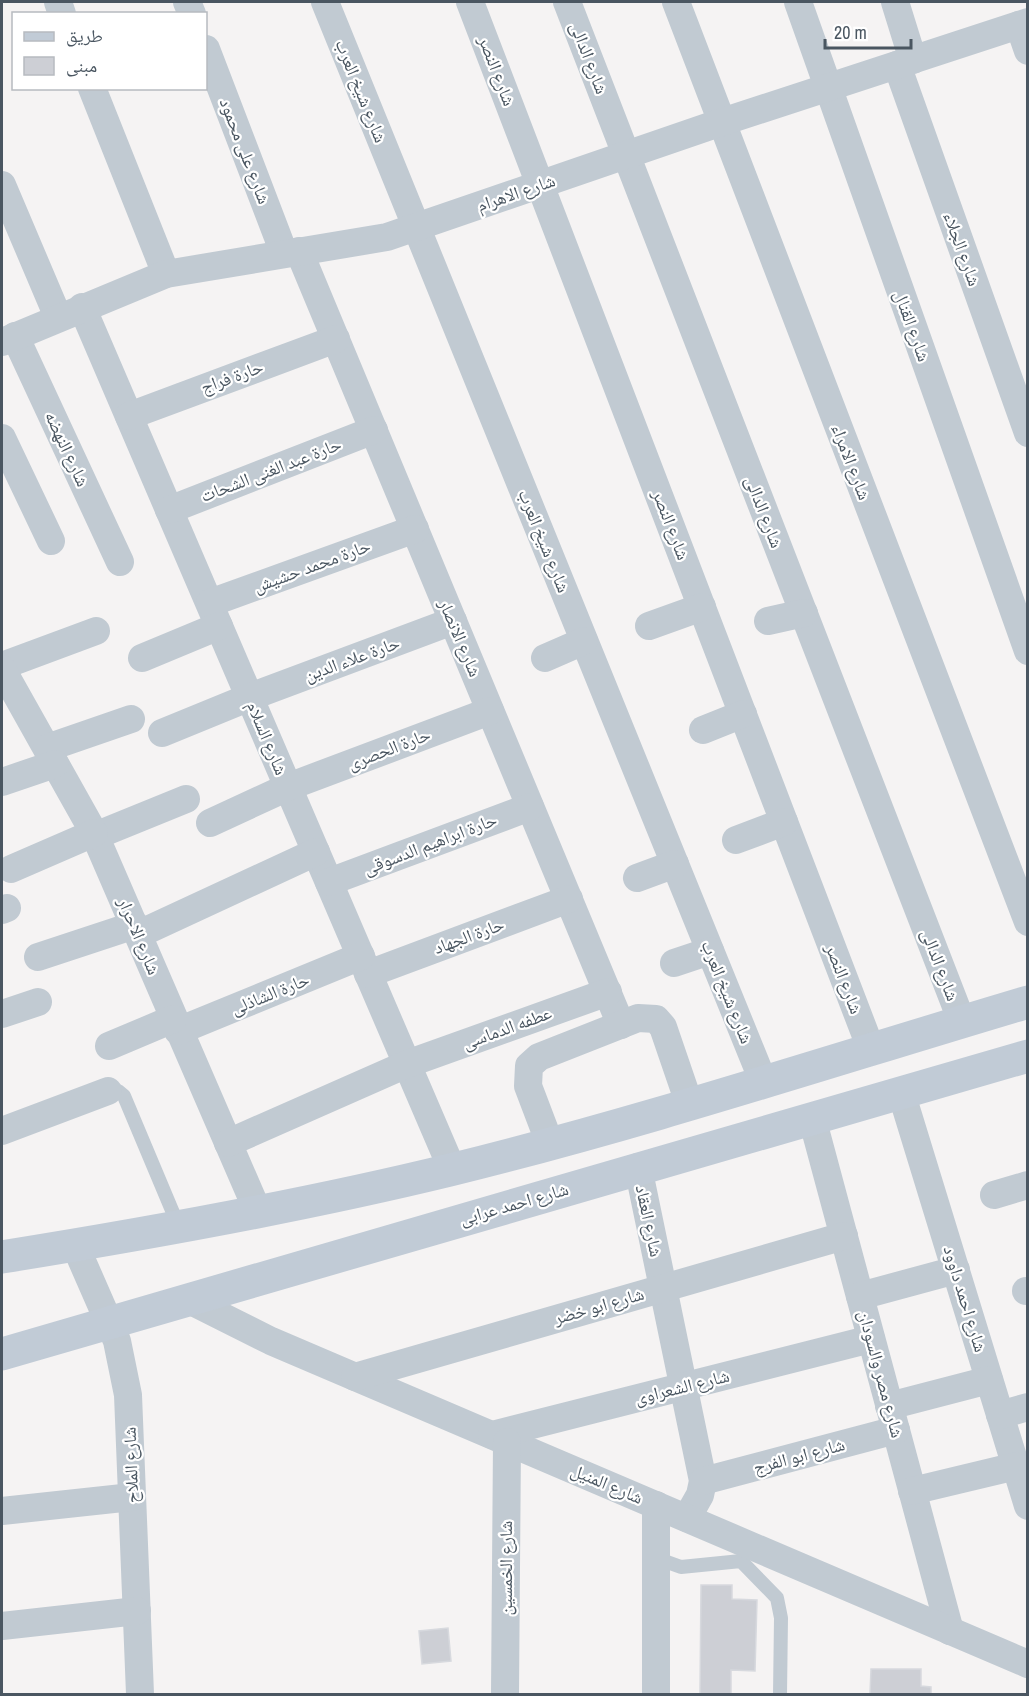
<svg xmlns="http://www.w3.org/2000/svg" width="1029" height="1696" viewBox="0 0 1029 1696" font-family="'Archivo Narrow','Noto Naskh Arabic',sans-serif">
	<rect width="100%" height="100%" fill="#f5f3f3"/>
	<g fill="#cdcfd5" stroke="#d7d9de" stroke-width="1.5">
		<polygon points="701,1585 732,1585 732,1599 757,1600 755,1671 731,1670 731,1694 700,1694"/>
		<polygon points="448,1628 451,1661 422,1664 419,1631"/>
		<polygon points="871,1669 921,1669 921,1686 931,1687 931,1694 870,1694"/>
	</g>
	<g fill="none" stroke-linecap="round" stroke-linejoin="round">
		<g stroke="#c1cad2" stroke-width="14">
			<polyline points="108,1091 118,1091 124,1096 179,1227"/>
			<polyline points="656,1558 681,1567 741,1561 777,1598 781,1618 780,1694"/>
		</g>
		<g stroke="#c1cad2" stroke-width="28">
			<polyline points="58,2 62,14"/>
			<polyline points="187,2 192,14"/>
			<polyline points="325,2 763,1081"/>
			<polyline points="470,2 871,1049"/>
			<polyline points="567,2 962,1022"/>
			<polyline points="676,2 1028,922"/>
			<polyline points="798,2 1028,651"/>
			<polyline points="895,2 913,60"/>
			<polyline points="1019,25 1028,51"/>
			<polyline points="206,49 284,253"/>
			<polyline points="897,65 1028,433"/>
			<polyline points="92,88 166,274"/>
			<polyline points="2,185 58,317"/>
			<polyline points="299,251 621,1025"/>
			<polyline points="82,307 452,1169"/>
			<polyline points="15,336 120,562"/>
			<polyline points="2,342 166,274 387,237 722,122 1028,22"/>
			<polyline points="129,416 336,339"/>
			<polyline points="2,438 51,541"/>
			<polyline points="169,510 374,430"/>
			<polyline points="210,603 415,529"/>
			<polyline points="768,621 804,613"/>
			<polyline points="649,626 702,607"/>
			<polyline points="142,658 219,626"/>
			<polyline points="545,658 584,641"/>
			<polyline points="2,666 96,631"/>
			<polyline points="2,669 94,833 258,1212"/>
			<polyline points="703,730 743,714"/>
			<polyline points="162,733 250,697 453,621"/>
			<polyline points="47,748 131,719"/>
			<polyline points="2,782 55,764"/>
			<polyline points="210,823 288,787 490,711"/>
			<polyline points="95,836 186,799"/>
			<polyline points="736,840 784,822"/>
			<polyline points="11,869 94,833"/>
			<polyline points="637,878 675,864"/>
			<polyline points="329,882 530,807"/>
			<polyline points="2,910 7,908"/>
			<polyline points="139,934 316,852"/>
			<polyline points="38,957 135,925"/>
			<polyline points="674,963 710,951"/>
			<polyline points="368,974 569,899"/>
			<polyline points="2,1014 38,1002"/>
			<polyline points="178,1031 361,956"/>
			<polyline points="109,1046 173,1019"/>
			<polyline points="901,1092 1028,1506"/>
			<polyline points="812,1118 950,1631"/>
			<polyline points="2,1131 108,1091"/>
			<polyline points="228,1143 407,1064 608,992"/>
			<polyline points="550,1144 528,1086 529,1066 539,1057 638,1018 656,1019 663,1027 689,1103"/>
			<polyline points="638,1167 703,1481 700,1495 687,1518"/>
			<polyline points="994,1195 1028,1185"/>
			<polyline points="75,1245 117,1341 128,1395 140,1694"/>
			<polyline points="1026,1291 1028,1291"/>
			<polyline points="860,1296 956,1270"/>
			<polyline points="189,1300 271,1341 1028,1664"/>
			<polyline points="355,1377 844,1236"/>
			<polyline points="889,1406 989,1380"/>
			<polyline points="1000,1415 1028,1407"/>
			<polyline points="492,1435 871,1339"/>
			<polyline points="703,1481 896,1430"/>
			<polyline points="912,1491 1016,1466"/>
			<polyline points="656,1505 656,1694"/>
			<polyline points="2,1511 132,1497"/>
			<polyline points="2,1626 137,1611"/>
			<polyline points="505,1694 507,1442"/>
		</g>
		<g stroke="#c1cbd6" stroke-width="33">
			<path d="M2,1257C152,1233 302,1206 450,1170C645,1122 836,1059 1028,1002"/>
			<polyline points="2,1354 1028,1056"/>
		</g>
	</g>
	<g text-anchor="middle" stroke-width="4.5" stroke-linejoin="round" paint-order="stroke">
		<g font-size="18" fill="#4a5661" stroke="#fff">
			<text transform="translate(589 58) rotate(69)" y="6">شارع الدالى</text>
			<text transform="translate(497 71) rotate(69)" y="6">شارع النصر</text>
			<text transform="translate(361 91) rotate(68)" y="6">شارع شيخ العرب</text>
			<text transform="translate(245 151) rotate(69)" y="6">شارع على محمود</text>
			<text transform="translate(516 193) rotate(-19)" y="6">شارع الاهرام</text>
			<text transform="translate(962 249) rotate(70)" y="6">شارع الجلاء</text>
			<text transform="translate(912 326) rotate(70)" y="6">شارع القنال</text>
			<text transform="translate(232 377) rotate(-20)" y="6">حارة فراج</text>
			<text transform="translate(67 449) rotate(65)" y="6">شارع النهضه</text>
			<text transform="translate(851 462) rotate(69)" y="6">شارع الامراء</text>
			<text transform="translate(271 470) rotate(-21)" y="6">حارة عبد الغنى الشحات</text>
			<text transform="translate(764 512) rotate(69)" y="6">شارع الدالى</text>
			<text transform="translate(671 525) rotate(69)" y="6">شارع النصر</text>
			<text transform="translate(544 541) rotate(68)" y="6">شارع شيخ العرب</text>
			<text transform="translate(312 566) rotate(-20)" y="6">حارة محمد حشيش</text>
			<text transform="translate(460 638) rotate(67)" y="6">شارع الانصار</text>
			<text transform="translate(352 659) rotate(-20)" y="6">حارة علاء الدين</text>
			<text transform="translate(267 738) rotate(67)" y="6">شارع السلام</text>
			<text transform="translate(389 749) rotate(-21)" y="6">حارة الحصرى</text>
			<text transform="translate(430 844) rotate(-21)" y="6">حارة ابراهيم الدسوقى</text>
			<text transform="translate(139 936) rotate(67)" y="6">شارع الاحرار</text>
			<text transform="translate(469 936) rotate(-20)" y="6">حارة الجهاد</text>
			<text transform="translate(940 965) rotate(69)" y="6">شارع الدالى</text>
			<text transform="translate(844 979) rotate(69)" y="6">شارع النصر</text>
			<text transform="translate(727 992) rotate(68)" y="6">شارع شيخ العرب</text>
			<text transform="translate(270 994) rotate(-22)" y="6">حارة الشاذلى</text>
			<text transform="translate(507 1028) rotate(-20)" y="6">عطفه الدماسى</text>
			<text transform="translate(514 1204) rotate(-16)" y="6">شارع احمد عرابى</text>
			<text transform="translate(649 1221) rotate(78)" y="6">شارع العقاد</text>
			<text transform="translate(965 1299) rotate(73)" y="6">شارع احمد داوود</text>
			<text transform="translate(599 1306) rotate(-16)" y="6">شارع ابو خضر</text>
			<text transform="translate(881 1374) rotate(75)" y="6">شارع مصر والسودان</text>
			<text transform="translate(682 1387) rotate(-14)" y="6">شارع الشعراوى</text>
			<text transform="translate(799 1456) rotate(-15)" y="6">شارع ابو الفرج</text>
			<text transform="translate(131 1465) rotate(-92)" y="6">شارع الملاح</text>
			<text transform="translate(607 1484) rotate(23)" y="6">شارع المنيل</text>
			<text transform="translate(506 1568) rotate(-90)" y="6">شارع الخمسين</text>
		</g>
	</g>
	<rect width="1029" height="1696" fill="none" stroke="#4a5661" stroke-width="6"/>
	<rect x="12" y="12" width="195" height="78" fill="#ffffff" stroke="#b7bbc0" stroke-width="1.5"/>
	<rect x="24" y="32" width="30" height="9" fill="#c1cbd6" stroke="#b7bbc0" stroke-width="1.5"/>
	<text x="66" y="42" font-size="18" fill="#4a5661">طريق</text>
	<rect x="24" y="57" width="30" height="18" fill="#cdcfd5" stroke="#b7bbc0" stroke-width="1.5"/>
	<text x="66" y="72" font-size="18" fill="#4a5661">مبنى</text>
	<path d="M825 39v9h86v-9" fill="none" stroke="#4a5661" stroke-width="3"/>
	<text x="834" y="39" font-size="18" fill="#4a5661" stroke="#ffffff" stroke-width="4.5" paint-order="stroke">20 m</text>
</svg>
